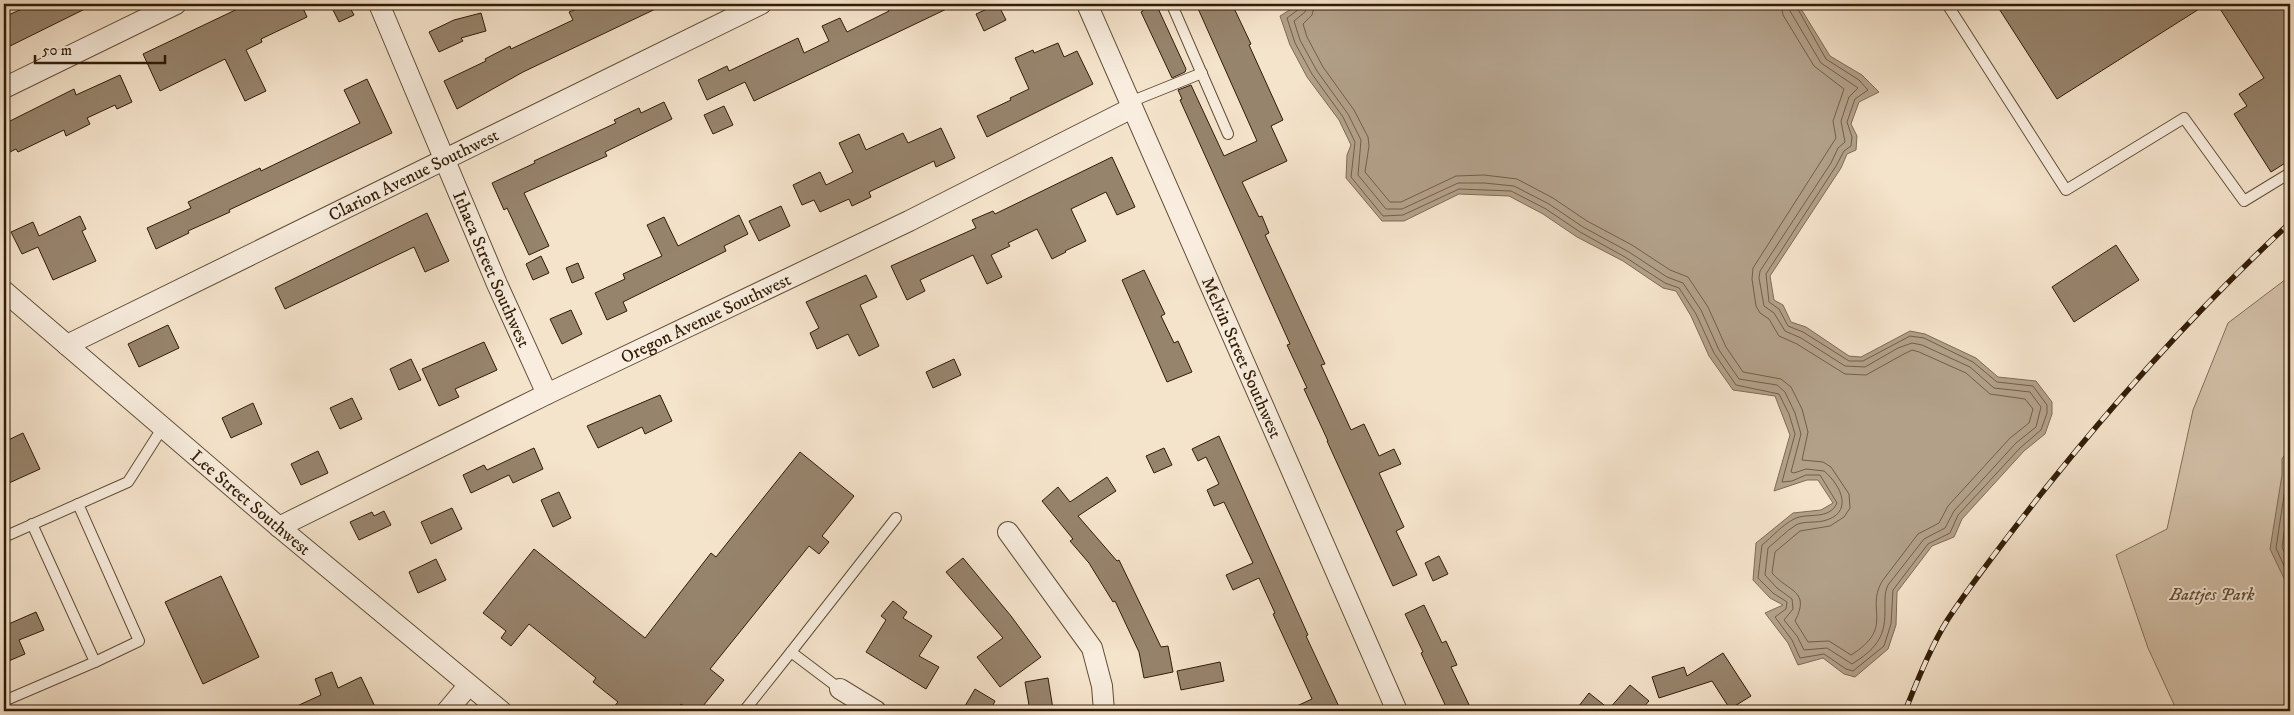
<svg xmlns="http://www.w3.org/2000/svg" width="2294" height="715" viewBox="0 0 2294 715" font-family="'IM FELL DW Pica',serif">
	<rect width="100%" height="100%" fill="#f5e4cc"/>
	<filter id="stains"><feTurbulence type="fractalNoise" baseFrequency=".004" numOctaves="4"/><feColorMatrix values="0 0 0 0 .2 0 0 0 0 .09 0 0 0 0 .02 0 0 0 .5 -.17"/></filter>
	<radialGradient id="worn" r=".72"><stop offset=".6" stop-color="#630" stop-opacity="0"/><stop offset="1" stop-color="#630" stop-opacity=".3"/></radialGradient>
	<polygon fill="#d4c2aa" stroke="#826f58" points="2290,276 2290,711 2177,711 2148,648 2116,555 2167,529 2193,410 2228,323"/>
	<g fill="#b2a089" stroke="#7e6b55">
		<polygon points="1299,4 1798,4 1830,56 1862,75 1879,92 1859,102 1851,124 1857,136 1856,150 1847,154 1841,168 1770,276 1774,300 1783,305 1791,322 1806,327 1849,356 1861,357 1910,331 1925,334 1976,358 1998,377 2036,381 2052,402 2052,414 2045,434 2024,451 1962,519 1954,537 1932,546 1897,592 1896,625 1888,649 1855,677 1844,674 1823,658 1798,665 1788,643 1765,613 1783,605 1770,598 1753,580 1756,543 1793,513 1821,510 1833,503 1818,480 1807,480 1774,491 1790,435 1775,396 1733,390 1709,356 1691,316 1676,291 1663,288 1623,261 1577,237 1543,214 1509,196 1459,194 1404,221 1382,221 1346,178 1347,155 1351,145 1339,120 1307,77 1290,45 1280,16"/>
		<polygon points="2290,447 2290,591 2270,549 2282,475 2282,459"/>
	</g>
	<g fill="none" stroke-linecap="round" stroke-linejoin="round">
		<g stroke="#725e48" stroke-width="1">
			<path d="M1301,4L1299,9L1287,18L1295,43L1312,74L1343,117L1355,142L1351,177L1383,216L1403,215L1459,189L1511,191L1546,209L1580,232L1625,257L1665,283L1679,288L1696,314L1714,353L1736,385L1779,394L1789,414L1795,434L1782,482L1792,481L1806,475H1820L1837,503C1829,521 1807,512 1794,519C1782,525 1772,537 1762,545L1758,578L1773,593L1787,602L1786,609L1775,617L1792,640L1800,658L1824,654L1846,669L1853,671L1884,646L1891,624L1893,590L1928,544L1950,533L1958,515L2020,448L2041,430L2047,413V405L2033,386L1997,382L1973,362L1924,338L1910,336L1863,361H1849L1803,332L1788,326L1779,309L1769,302L1766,274L1836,166L1844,151L1851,146L1852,137L1847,122L1855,99L1868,90L1859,80L1826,59L1795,4"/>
			<path d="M1307,4L1305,12L1294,21L1300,40L1317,71L1348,114L1361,140L1358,175L1386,209H1402L1458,183H1484L1514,186L1549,204L1583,227L1629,252L1667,277L1683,283L1701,310L1719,350L1739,379L1777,385L1785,392L1795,413L1801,434L1791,472L1794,473L1806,469L1824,471C1842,486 1854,514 1823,521C1814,523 1803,521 1796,525C1786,531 1777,541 1768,548L1765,575L1777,588L1792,599L1793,609L1784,620L1797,636L1804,650L1827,648L1852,664C1874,650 1885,639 1885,612C1885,603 1884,593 1888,585L1924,539L1945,528L1954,511L2016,443L2036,427L2041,407L2030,392L1994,388L1970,367L1922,345L1912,343L1898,348L1865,367L1845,366L1801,338L1785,331L1774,313L1764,306L1759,278L1760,271L1831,163L1838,148L1845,142L1841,121L1849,97L1858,88L1821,63L1790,11L1788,4"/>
			<path d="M1315,4L1312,15L1303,24L1307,37L1323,67L1354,110L1368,137L1369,146L1365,172L1390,202H1401L1456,176L1484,175L1517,179L1553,198L1587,221L1632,245L1670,270L1688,277L1708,307L1726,347L1743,372L1781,379L1791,387L1802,409L1808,432L1802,460L1823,462L1831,467L1849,494L1850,508L1844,517L1830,526L1800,531L1775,552L1772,573C1788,592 1811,590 1795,621L1808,642L1829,641L1851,655C1896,627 1864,609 1883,580L1918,534L1939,523L1948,506L2010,438L2029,423L2033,409L2025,399L1990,394L1966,373L1919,352L1912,350L1902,355L1866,375L1845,374L1797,344L1779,336L1769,319L1760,313L1756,306L1752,279L1753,268L1836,138L1833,121L1844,89L1814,66L1783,15L1781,4"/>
			<polyline points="2290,456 2287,461 2287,476 2276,548 2290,579"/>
			<polyline points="2290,491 2282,547 2290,564"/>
		</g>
	</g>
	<g fill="#97846d" stroke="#311c06">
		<polygon points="33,4 95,4 4,49 4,17"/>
		<polygon points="248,4 301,4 307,17 261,39 262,42 246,50 266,91 245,101 225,59 160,91 143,54"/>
		<polygon points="330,4 348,4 354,15 339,22"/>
		<polygon points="577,4 666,4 523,72 457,109 444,81 486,61 485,59 510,46 511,49 573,20 569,12 579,8"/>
		<polygon points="885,4 957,4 754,101 745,82 707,100 698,80 727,66 729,71 798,38 804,53 829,41 822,26 840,18 847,32 889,11"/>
		<polygon points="998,4 1006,20 984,31 976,14"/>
		<polygon points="1140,4 1156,4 1186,69 1185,72 1172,78 1141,12 1143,11"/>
		<polygon points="1196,4 1232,4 1251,44 1249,45 1283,120 1271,126 1287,161 1242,182 1259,217 1262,216 1269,233 1265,235 1325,364 1321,365 1351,430 1364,424 1379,456 1394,449 1401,464 1379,473 1404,527 1396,531 1417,575 1393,586 1327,441 1328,441 1304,389 1307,388 1287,345 1290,344 1180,100 1182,99 1178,90 1191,85 1224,156 1257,141"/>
		<polygon points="1996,4 2207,4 2057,99"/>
		<polygon points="2217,4 2290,4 2290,160 2271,172 2234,114 2247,106 2239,94 2264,78"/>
		<polygon points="481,13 486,31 461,38 463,41 439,52 429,32 454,20"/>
		<polygon points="1058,43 1064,57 1077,51 1093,84 987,137 977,116 1011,100 1010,98 1029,89 1015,58 1033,50 1034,53"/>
		<polygon points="120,75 132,102 117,109 115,105 87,118 90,124 66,136 64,130 18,152 16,149 4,155 4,124 74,89 76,95"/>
		<polygon points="367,79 392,133 229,210 230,212 188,231 189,233 156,249 147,228 191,208 188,202 260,168 261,171 360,123 344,90"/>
		<polygon points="664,102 672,119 605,152 607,156 524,193 549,246 529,255 507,208 504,210 492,183 535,163 534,161 616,123 614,120 639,108 641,113"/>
		<polygon points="724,106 733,125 713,134 704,115"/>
		<polygon points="941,128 955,158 936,167 934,161 869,192 871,197 852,206 849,199 820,212 814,200 802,205 793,185 820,172 826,185 853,172 839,143 859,134 866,150 903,133 908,143"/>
		<polygon points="1112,157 1135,207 1117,215 1106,192 1071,209 1086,241 1065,251 1066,252 1052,259 1037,229 1008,243 1010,246 991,255 1002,277 987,284 973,255 920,280 925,291 907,300 891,266 976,228 972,220 993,211 995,214"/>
		<polygon points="781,206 790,226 759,241 749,221"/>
		<polygon points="427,213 449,261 425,272 414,247 285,309 275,288"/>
		<polygon points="739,215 748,234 724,246 726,251 623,302 627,311 607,320 595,293 625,279 623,274 662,256 647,225 664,217 678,246"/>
		<polygon points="80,216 86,229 82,231 96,261 53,280 38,247 22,254 11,232 33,222 39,236"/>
		<polygon points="2116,245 2139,280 2074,322 2052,287"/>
		<polygon points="541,256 549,273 533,280 526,264"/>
		<polygon points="578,263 584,278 572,283 566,268"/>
		<polygon points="1144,270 1165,314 1161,316 1174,343 1178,341 1192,372 1167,382 1122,280"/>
		<polygon points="866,275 877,297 860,305 879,346 859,356 848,334 817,349 810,333 819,328 806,302"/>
		<polygon points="571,310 582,334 562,344 550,319"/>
		<polygon points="168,325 179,348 139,367 128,344"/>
		<polygon points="484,342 497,370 455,389 459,397 439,406 422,369"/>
		<polygon points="411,359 421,380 399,390 390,369"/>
		<polygon points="954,359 961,375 933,388 926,372"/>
		<polygon points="660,395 672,421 645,434 642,427 598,448 587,426"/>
		<polygon points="352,398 362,419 340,429 330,408"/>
		<polygon points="253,403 262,424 231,438 222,418"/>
		<polygon points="23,433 40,469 9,483 4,473 4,442"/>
		<polygon points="1219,436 1308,635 1306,636 1341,711 1286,711 1312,699 1273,614 1275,613 1259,578 1233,590 1226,575 1253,563 1224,502 1214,506 1207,490 1219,484 1206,457 1198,461 1192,449"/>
		<polygon points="534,448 543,469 513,483 509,475 471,493 463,475 484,465 487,470"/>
		<polygon points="1164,448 1172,465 1154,473 1146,456"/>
		<polygon points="318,451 328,473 301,485 291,464"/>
		<polygon points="800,452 854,496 822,536 829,542 819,554 809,546 710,669 724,680 699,711 690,711 681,704 676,711 610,711 618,702 593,682 596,678 529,624 511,646 501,638 506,631 483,613 534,549 645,638 711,553 716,557"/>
		<polygon points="1107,477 1116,491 1078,516 1117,561 1119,560 1161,647 1168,646 1173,672 1144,678 1139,652 1115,601 1113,602 1089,563 1070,541 1073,539 1042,501 1058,487 1070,502"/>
		<polygon points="559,492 571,518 553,527 541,500"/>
		<polygon points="452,508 462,529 431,544 421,522"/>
		<polygon points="384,511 391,525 359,540 350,522 372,512 374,516"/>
		<polygon points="1439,556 1448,574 1433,581 1425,563"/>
		<polygon points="963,558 1011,616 1041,657 1000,687 977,657 1003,638 946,572"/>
		<polygon points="436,559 446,580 418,593 409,572"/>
		<polygon points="221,576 259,657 203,684 165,602"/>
		<polygon points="893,601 907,612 903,618 932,636 919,656 939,667 926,689 866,652 886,620 881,616"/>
		<polygon points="1424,605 1442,643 1446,641 1457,665 1451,667 1472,711 1448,711 1421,653 1423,652 1405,614"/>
		<polygon points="36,612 44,630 19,640 25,654 4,663 4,626"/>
		<polygon points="1723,653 1751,696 1730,709 1712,681 1659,698 1652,677 1684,667 1687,676"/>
		<polygon points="1220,662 1224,681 1181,690 1177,671"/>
		<polygon points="332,672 338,688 361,677 377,711 286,711 321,695 315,679"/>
		<polygon points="1048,678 1053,709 1030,711 1025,682"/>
		<polygon points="1630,685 1649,701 1640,711 1575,711 1589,693 1609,709"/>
		<polygon points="975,689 995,701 990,711 962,711"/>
	</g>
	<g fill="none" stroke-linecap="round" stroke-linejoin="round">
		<g stroke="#624e38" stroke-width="12">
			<g id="lane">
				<polyline points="1947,4 2066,190 2184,118 2244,201 2290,173"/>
				<polyline points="1172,5 1228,134"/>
				<polyline points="1130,102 1202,73"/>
				<polyline points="78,504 139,641 95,662"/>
				<polyline points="4,537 128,482 163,427"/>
				<polyline points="840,689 791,652 896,518"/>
				<polyline points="4,701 95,662 32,524"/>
				<polyline points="744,711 791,652"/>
			</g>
		</g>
		<g stroke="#624e38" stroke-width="22">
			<g id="street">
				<path id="s1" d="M379,4L497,284L547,394"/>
				<path id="s2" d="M1087,4L1397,711"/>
				<polyline points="4,88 176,4"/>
				<path id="s3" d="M4,291L279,527L501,711"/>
				<path id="s4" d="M67,345L761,4"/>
				<path id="s5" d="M279,527L547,394L909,221L1132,108"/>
				<polyline points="1008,532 1092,648 1102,686 1104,711"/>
				<polyline points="840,689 876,711"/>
				<polyline points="447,711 468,686"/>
			</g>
		</g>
		<use href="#lane" stroke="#f8edde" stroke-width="10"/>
		<use href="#street" stroke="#f8edde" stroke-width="20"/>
		<g stroke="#311c06" stroke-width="5.5">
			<path id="rail" d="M1905,711C1917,682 1931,646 1948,619C1978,574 2012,531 2045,489C2121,394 2201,305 2290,223"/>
		</g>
		<use href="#rail" stroke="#f8edde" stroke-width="4" stroke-dasharray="11" stroke-linecap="butt"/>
	</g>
	<g text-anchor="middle" stroke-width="4" stroke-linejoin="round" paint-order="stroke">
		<g font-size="18" fill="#311c06" stroke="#f8edde">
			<text dy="6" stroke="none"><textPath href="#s4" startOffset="386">Clarion Avenue Southwest</textPath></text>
			<text dy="6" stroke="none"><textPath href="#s1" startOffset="288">Ithaca Street Southwest</textPath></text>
			<text dy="6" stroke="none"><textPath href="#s5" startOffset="475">Oregon Avenue Southwest</textPath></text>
			<text dy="6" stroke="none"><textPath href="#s2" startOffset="386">Melvin Street Southwest</textPath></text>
			<text dy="6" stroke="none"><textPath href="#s3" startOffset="325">Lee Street Southwest</textPath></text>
		</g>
		<g font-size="18" font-style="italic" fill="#624e37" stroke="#f8edde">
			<text x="2212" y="600">Battjes Park</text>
		</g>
	</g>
	<rect width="2294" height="715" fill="none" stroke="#f5e4cc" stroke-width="20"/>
	<rect x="5" y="5" width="2284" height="705" fill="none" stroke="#311c06" stroke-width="2.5"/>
	<rect x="10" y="10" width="2274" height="695" fill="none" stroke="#311c06"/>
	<path d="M35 55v8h130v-8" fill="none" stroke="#311c06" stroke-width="2.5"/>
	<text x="42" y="55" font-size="15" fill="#311c06" stroke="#f8edde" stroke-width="4" paint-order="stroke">50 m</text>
	<rect width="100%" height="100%" filter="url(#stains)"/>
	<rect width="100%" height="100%" fill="url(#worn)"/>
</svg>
